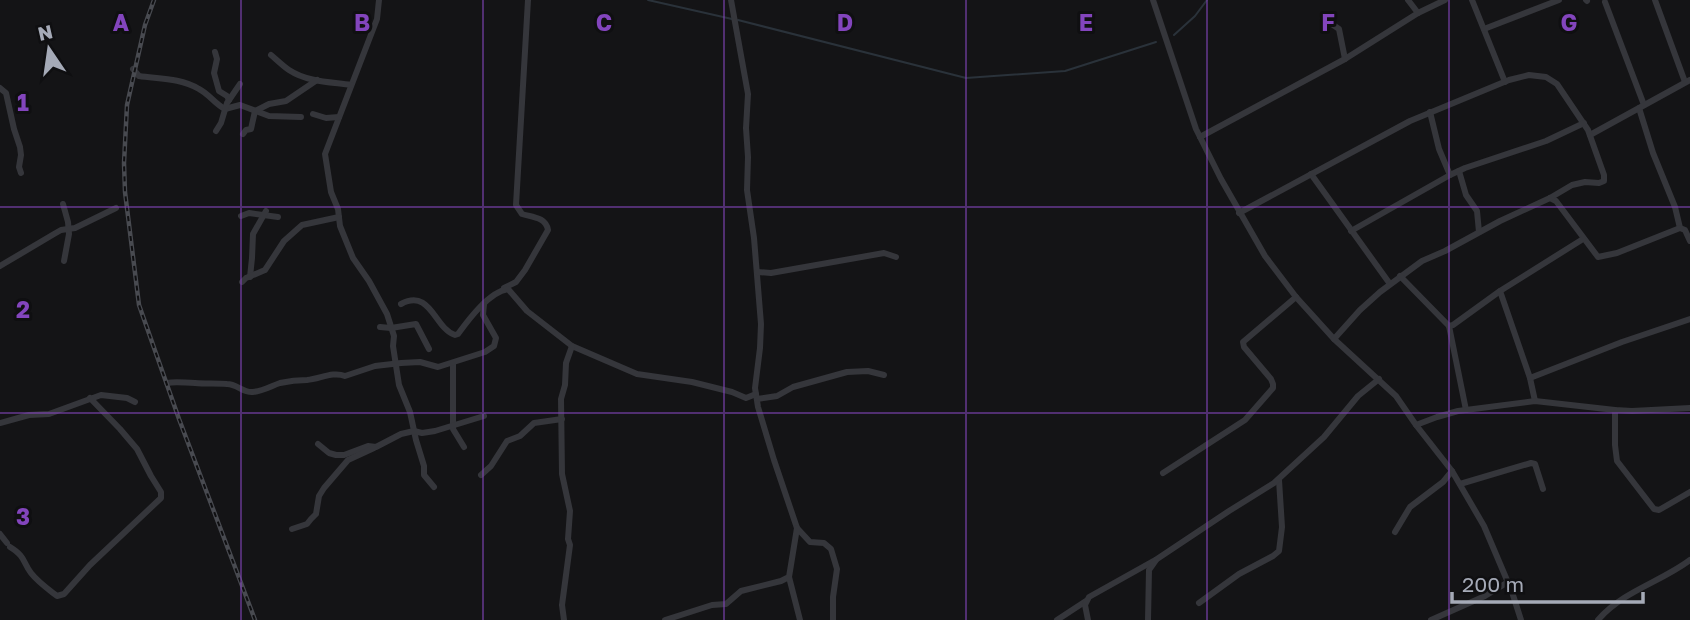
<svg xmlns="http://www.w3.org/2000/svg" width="1690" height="620" viewBox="0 0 1690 620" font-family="'Golos Text',sans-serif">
	<rect width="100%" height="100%" fill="#141416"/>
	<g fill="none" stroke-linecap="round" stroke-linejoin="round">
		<g stroke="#2a323a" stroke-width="2">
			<polyline points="648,0 732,19"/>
			<polyline points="738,20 966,78 1065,71 1156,42"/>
			<polyline points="1174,35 1195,16 1207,0"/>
		</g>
		<g stroke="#35363b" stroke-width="6">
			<polyline points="379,0 377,19 325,154 331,192 338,209 340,226 353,258 369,281 387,314 394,336 393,346 399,385 410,412 416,440 424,466 424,475 434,487"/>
			<polyline points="731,0 748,94 746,128 748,157 747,190 754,238 761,324 760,348 755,388 758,407 774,460 797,528 810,542 824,543 831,549 837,569 833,597 833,620"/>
			<polyline points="1153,0 1196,129 1221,179 1265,256 1296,297 1334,339 1396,396 1416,425 1452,471 1484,526 1512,592 1521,620"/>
			<polyline points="1408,0 1418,13"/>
			<polyline points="1472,0 1505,82"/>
			<polyline points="1586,0 1587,1"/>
			<polyline points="1655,0 1685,82"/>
			<polyline points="1605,2 1644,105"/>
			<polyline points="1323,18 1339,29 1345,59"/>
			<polyline points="1484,29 1559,0"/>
			<polyline points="215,52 217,59 214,73 219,91 227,96 229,100"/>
			<path d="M271,55C277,60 283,66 289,70C307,82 331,82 351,85"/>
			<path d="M133,69L139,76C160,79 180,78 199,89C209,94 215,104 225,109L240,105L269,116L301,117"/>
			<polyline points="0,88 6,93 14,129 20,147 21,155 19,167 21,173"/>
			<polyline points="1639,108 1653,153 1675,207 1680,228"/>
			<polyline points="1430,112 1439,149 1450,175"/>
			<polyline points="313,114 326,118 339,117"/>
			<polyline points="216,131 221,123 227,103 240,84"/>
			<polyline points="243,134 246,130 251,129 255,111 269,104 286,101 317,80"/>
			<polyline points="1590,135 1690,80"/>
			<polyline points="1200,137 1345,59 1418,13 1445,0"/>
			<polyline points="1459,171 1466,195 1477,211 1479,232"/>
			<polyline points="1311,174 1390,284"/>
			<polyline points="1550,198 1556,201 1598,257 1617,253 1680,228 1685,230 1690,241"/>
			<polyline points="63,204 68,222 69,234 64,261"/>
			<polyline points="1239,213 1410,121 1509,80 1529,75 1546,77 1557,84 1588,130 1604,175 1604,181 1599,183 1585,182 1572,185 1550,198 1500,221 1445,251 1422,261 1380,292 1360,310 1334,339"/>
			<polyline points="241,216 249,213 278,217"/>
			<polyline points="1351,231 1450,175 1465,168 1546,141 1584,123"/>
			<polyline points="0,266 54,234 61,230 75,228 116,208"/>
			<polyline points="757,272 771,273 884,253 896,257"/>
			<polyline points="1400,276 1449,326 1453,325 1500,291 1583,239"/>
			<polyline points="250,277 252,258 253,234 266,211"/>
			<polyline points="242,282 246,278 265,270 284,241 302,225 339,217"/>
			<path d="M504,288L516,282L525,270L548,230C546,217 532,217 522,214L516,205L528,0"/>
			<polyline points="1500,291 1530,378 1535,401"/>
			<path d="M401,304C431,288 434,328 455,335L458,334C469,319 489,292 508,289L527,311L572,346L637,374L692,382L732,392L746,398L756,394"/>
			<polyline points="1449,326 1466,410"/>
			<polyline points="380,327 391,328 416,324 429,349"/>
			<polyline points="453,363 453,429 464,447"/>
			<polyline points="1530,378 1622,342 1690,319"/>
			<path d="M167,383C177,381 185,383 195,383C206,384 216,383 227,384C237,384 243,393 253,392C263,391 271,386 280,383C289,381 298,380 307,380C320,379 333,371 345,376L375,366L401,363L420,362L438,367L485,352L494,346L496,338L483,315L484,304"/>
			<polyline points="757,399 777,396 793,387 847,372 868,371 884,375"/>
			<polyline points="1615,410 1615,445 1617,461 1654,509 1659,510 1690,492"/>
			<polyline points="0,423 29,415 49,414 101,395 127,398 135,402"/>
			<polyline points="1416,425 1437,417 1458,411 1535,401 1615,410 1632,411 1690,408"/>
			<polyline points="318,444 329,453 336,455 344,455 368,446 376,447 401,434 414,431 422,433 435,431 484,416"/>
			<polyline points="1163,473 1245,420 1273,388 1273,384 1271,379 1244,347 1243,342 1296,297"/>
			<polyline points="481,475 491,466 507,441 520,436 534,423 562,419"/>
			<polyline points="1460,484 1531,463 1535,464 1543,489"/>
			<polyline points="292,529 307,524 311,519 316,514 319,496 324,488 348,460 374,448"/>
			<polyline points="1395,532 1410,507 1443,482 1452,471"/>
			<polyline points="0,534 7,543"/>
			<path d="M10,547C26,557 22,561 31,573C38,582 48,589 57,596L64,594L90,565L161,498V492L151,476L137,449L120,429L90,398"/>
			<polyline points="789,577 800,620"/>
			<polyline points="1199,603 1239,574 1273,556 1279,551 1282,527 1279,480"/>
			<polyline points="564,620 562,605 570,545 568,539 570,511 562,474 561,399 565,385 566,363 572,346"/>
			<polyline points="665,620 712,605 726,604 741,591 781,581 789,577 797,528"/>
			<polyline points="1057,620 1086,601"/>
			<polyline points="1088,620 1085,605 1089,597 1157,559 1229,511 1274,483 1324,437 1358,396 1379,379"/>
			<polyline points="1148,620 1149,570 1156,560"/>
			<polyline points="1431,620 1485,596 1508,582"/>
			<path d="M1598,620C1623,591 1661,582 1690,560"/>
		</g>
		<g stroke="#484a50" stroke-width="4.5">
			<polyline id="rail" points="154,0 145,25 127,105 124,163 125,192 139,305 179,419 255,620"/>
		</g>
		<use href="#rail" stroke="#0f0f11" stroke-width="2" stroke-dasharray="5" stroke-linecap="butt"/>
	</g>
	<path fill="none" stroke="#8345bd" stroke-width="2" stroke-opacity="0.55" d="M241,0V620M483,0V620M724,0V620M966,0V620M1207,0V620M1449,0V620M0,207H1690M0,413H1690"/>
	<g font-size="23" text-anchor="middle" font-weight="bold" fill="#8345bd" stroke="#0f0f11" stroke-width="6" stroke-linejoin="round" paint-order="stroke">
		<text x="121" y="31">A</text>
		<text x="362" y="31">B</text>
		<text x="604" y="31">C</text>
		<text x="845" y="31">D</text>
		<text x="1086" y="31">E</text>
		<text x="1328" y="31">F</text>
		<text x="1569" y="31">G</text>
		<text x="23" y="111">1</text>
		<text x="23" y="318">2</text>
		<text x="23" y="525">3</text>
	</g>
	<g transform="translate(49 49) rotate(347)" stroke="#0f0f11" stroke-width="5" paint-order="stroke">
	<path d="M0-5L12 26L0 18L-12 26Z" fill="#a5aab7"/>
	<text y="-10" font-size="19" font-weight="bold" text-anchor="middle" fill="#a5aab7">N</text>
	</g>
	<path d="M1452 592v10h191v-10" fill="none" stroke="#a5aab7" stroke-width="3.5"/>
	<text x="1462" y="592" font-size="21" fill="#a5aab7" stroke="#0f0f11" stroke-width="5" paint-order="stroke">200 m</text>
</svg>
